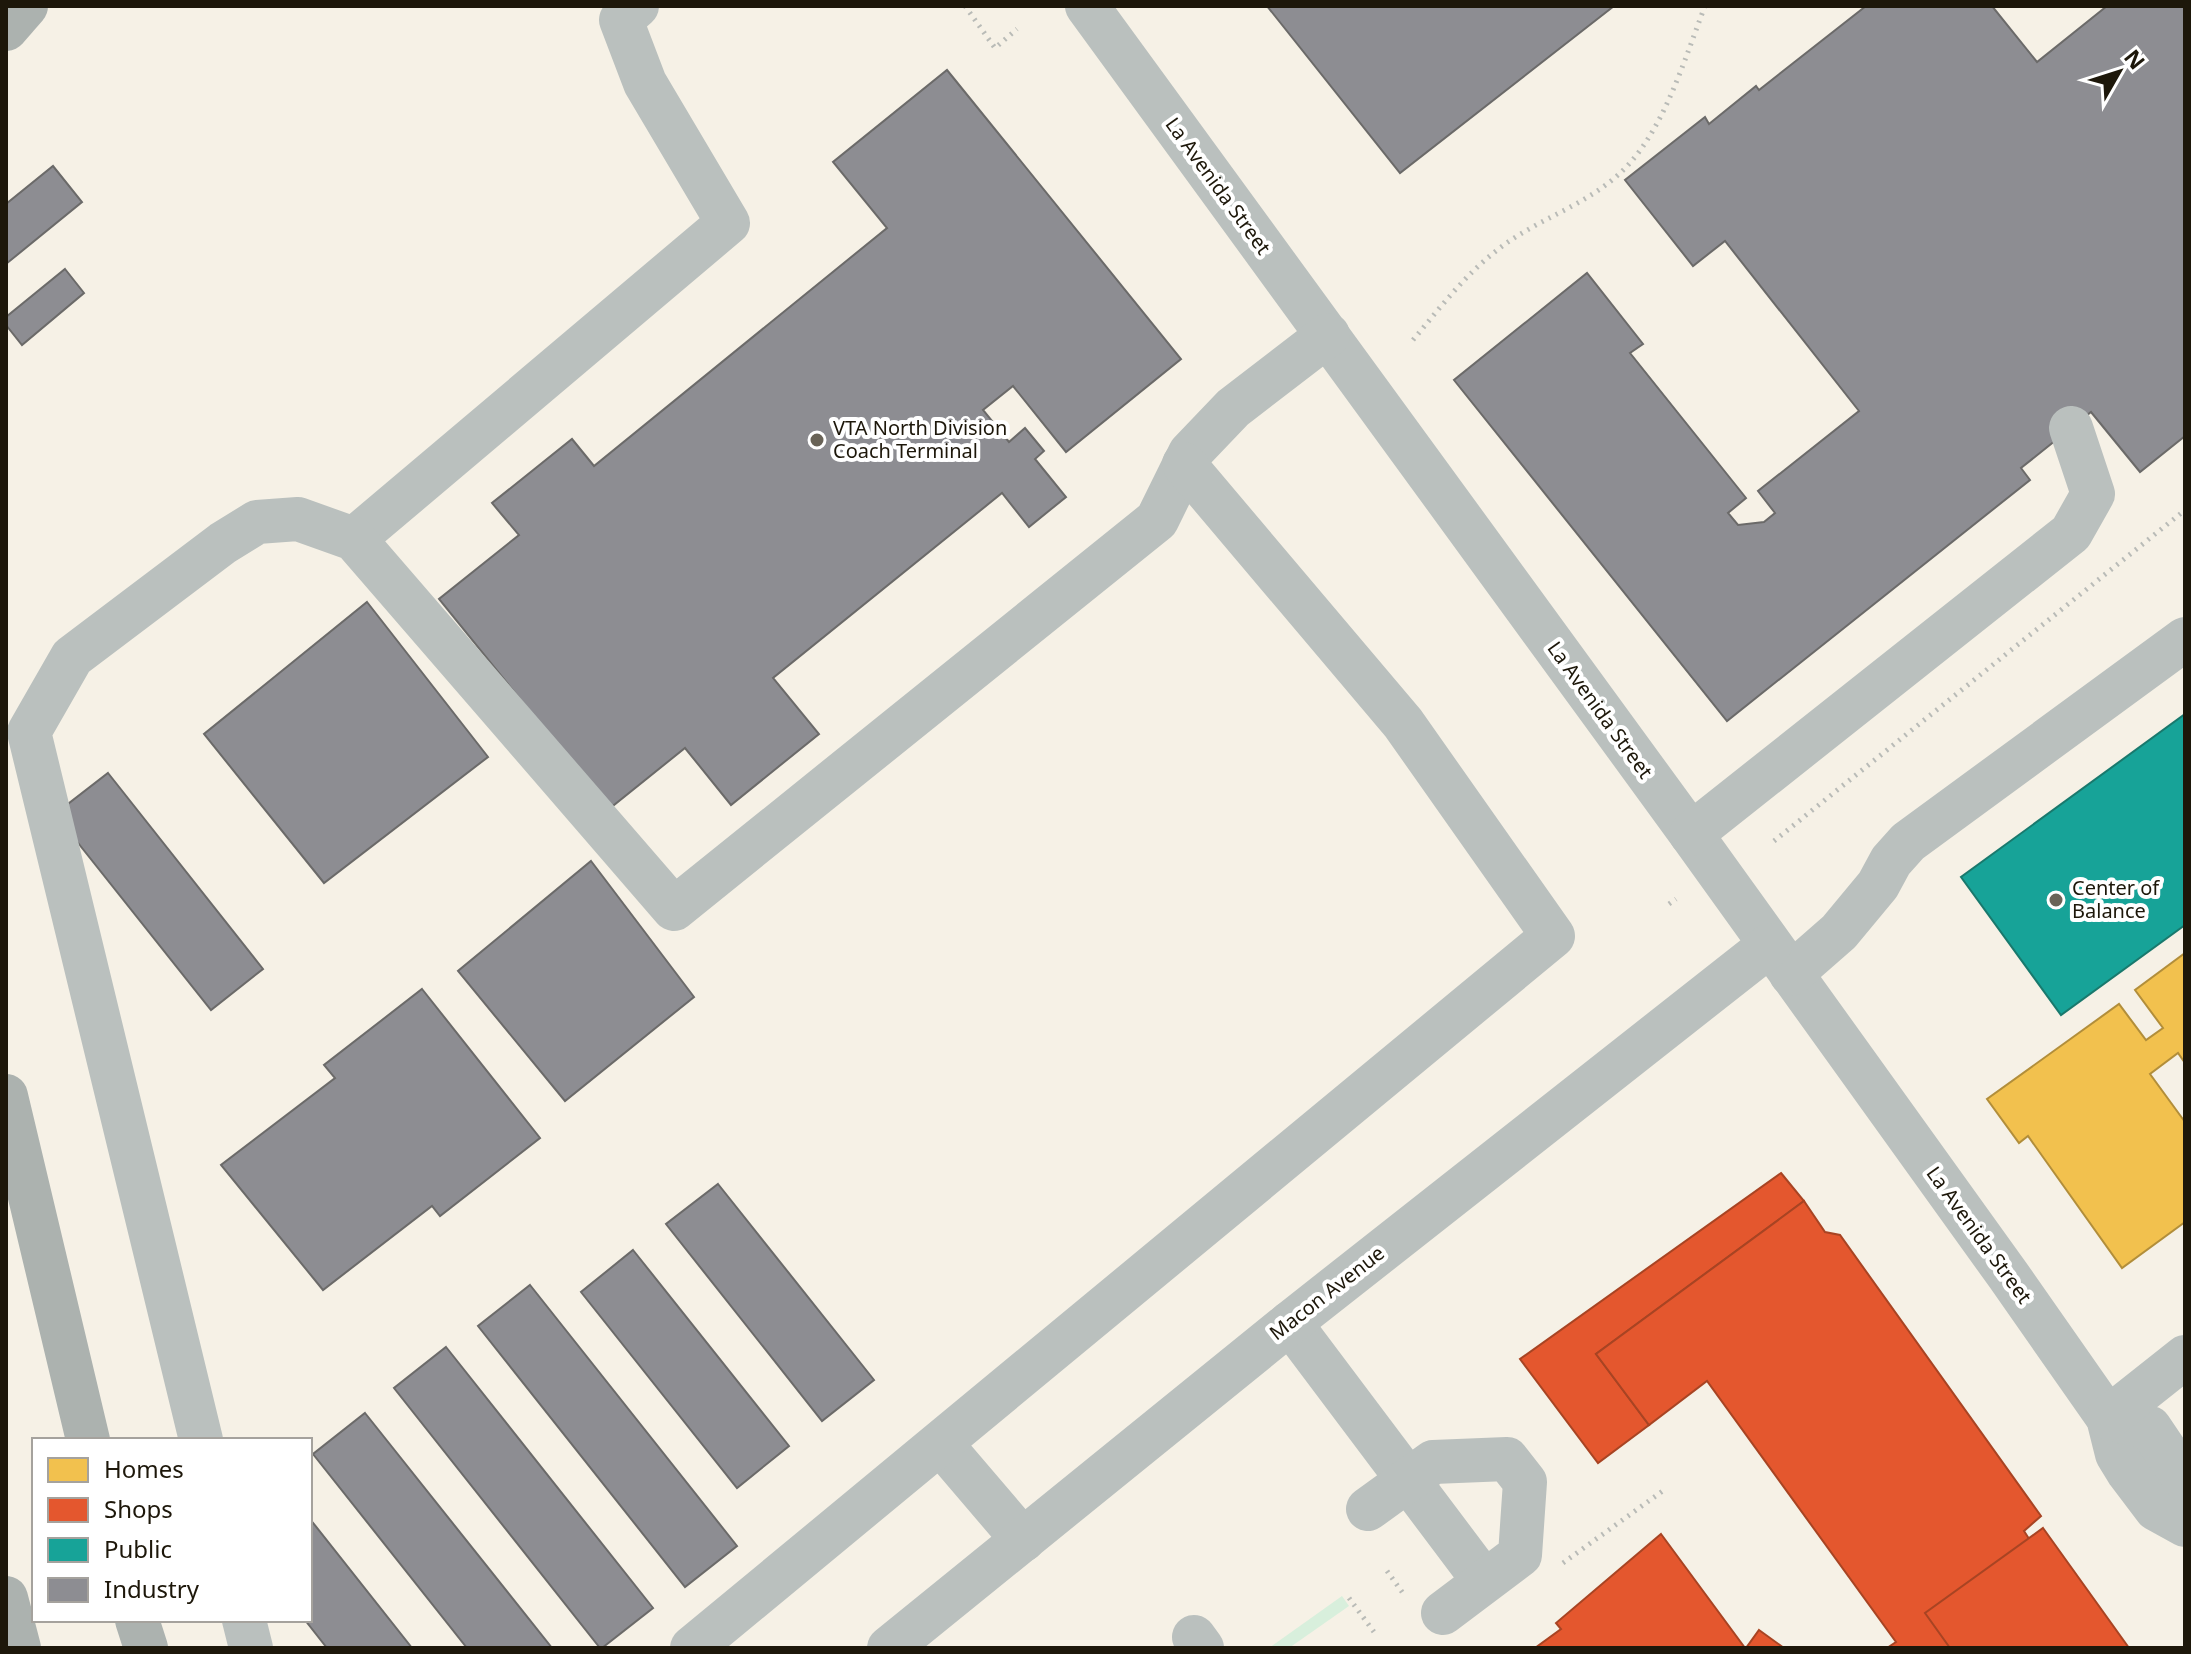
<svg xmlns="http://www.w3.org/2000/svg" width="2191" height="1654" viewBox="0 0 2191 1654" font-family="'Noto Sans',sans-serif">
	<rect width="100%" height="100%" fill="#f6f1e6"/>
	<polygon fill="#d8efdc" points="1342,1596 1349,1606 1289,1648 1269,1648"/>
	<polygon fill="#f2c14e" stroke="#b28e3a" stroke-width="2" points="2185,953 2185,1063 2178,1053 2150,1074 2185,1122 2185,1222 2122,1268 2028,1136 2019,1143 1987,1099 2119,1004 2146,1040 2163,1028 2135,990"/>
	<g fill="#e4572e" stroke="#a84423" stroke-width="2">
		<polygon points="1781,1173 1804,1201 1596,1354 1649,1425 1598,1463 1520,1359"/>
		<polygon points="1804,1201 1825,1232 1840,1235 2041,1516 2024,1531 2097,1645 2093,1648 1887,1648 1896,1642 1707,1381 1649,1425 1596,1354"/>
		<polygon points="2043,1528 2129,1648 1950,1648 1925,1613"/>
		<polygon points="1661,1534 1745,1648 1535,1648 1561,1629 1556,1623"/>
		<polygon points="1759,1630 1784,1648 1746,1648"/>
	</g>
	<polygon fill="#17a398" stroke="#19796d" stroke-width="2" points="2185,714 2185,925 2061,1015 1961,877"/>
	<g fill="#8d8d92" stroke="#6b6a69" stroke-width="2">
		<polygon points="1267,6 1614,6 1400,173"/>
		<polygon points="1866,6 1992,6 2037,62 2107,6 2185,6 2185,436 2140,472 2091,412 2021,468 2030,480 1727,721 1454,380 1587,273 1643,344 1630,353 1746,498 1728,513 1738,525 1764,522 1775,513 1758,491 1859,411 1725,241 1693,266 1625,180 1705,117 1709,124 1756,86 1759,90"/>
		<polygon points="947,70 1181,359 1066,452 1013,386 983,410 1009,442 1025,428 1044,451 1035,459 1066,497 1029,527 1002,493 773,678 819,734 731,805 685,748 609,809 439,599 519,535 492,503 572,439 594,466 887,228 833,162"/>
		<polygon points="53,166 82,202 6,264 6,204"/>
		<polygon points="65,269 84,293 22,345 6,325 6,317"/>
		<polygon points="367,602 488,757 324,883 204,734"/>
		<polygon points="108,773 263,969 211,1010 55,814"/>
		<polygon points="591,861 694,997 565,1101 458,971"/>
		<polygon points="422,989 540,1138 440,1216 432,1206 323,1290 221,1165 335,1078 324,1065"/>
		<polygon points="718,1184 874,1380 822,1421 666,1224"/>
		<polygon points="633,1250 789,1446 737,1488 581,1292"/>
		<polygon points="530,1285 737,1546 685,1587 478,1326"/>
		<polygon points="446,1347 653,1608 602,1648 600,1648 394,1388"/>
		<polygon points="365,1413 552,1648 467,1648 313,1454"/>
		<polygon points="310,1519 412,1648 327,1648 305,1620 310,1620"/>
	</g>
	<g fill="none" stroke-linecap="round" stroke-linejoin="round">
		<g stroke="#b9bbb7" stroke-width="5" stroke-dasharray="2 6" stroke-linecap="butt">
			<polyline points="965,6 995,48 1017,29"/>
			<path d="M1413,340C1439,309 1464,276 1496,251C1538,217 1592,205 1629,164C1666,123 1685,58 1705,6"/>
			<polyline points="1774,841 2185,510"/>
			<polyline points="1669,904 1676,899"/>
			<polyline points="1563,1563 1664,1490"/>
			<polyline points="1387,1571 1405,1596"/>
			<polyline points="1349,1598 1374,1632"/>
		</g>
		<g stroke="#bac0be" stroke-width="44">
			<polyline points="1087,6 1691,834 2008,1275 2108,1418 2117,1454 2128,1472 2156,1509 2185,1525"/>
			<polyline points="354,539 728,223 645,83 621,20 637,6"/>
			<polyline points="1691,834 2071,533 2093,494 2071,428"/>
			<polyline points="1791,974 1839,932 1878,885 1891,861 1908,842 2185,639"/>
			<polyline points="1290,1323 1484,1581"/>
			<polyline points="2108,1418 2150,1428 2185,1480"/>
			<polyline points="2108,1418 2185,1357"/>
			<polyline points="201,1440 29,732 72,657 223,543 257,522 298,519 354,539 674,909 1157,520 1190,453 1233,408 1328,335"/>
			<polyline points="941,1444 1023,1540"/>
			<polyline points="1368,1509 1433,1462 1507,1459 1525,1482 1520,1555 1443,1613"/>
			<polyline points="244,1620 251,1648"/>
			<polyline points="1194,1637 1202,1648"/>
			<polyline points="692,1648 1553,936 1403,723 1184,464"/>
			<polyline points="889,1648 1290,1323 1770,945"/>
		</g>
		<g stroke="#acb2af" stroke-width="44">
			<polyline points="6,29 26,6"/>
			<polyline points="6,1096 88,1440"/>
			<polyline points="6,1598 19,1648"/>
			<polyline points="137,1620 146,1648"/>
		</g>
	</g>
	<g fill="#696357" stroke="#fff" stroke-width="3">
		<circle cx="817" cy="440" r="8"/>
		<circle cx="2056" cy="900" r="8"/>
	</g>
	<g text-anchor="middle" stroke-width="8" stroke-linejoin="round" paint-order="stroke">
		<g font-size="20" fill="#1d170a" stroke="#fff">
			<text transform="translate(1218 186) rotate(54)" y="7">La Avenida Street</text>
			<text transform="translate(1600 710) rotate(54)" y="7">La Avenida Street</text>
			<text transform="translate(1979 1235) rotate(54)" y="7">La Avenida Street</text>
			<text transform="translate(1327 1293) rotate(-38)" y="7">Macon Avenue</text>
		</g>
		<g font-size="20" fill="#1d170a" stroke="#fff" text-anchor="start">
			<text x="833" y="435">VTA North Division<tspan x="833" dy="23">Coach Terminal</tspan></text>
			<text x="2072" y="895">Center of<tspan x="2072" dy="23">Balance</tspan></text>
		</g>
	</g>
	<rect width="2191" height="1654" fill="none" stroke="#1d170a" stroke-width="16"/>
	<rect x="32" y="1438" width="280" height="184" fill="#ffffff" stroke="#a5a29d" stroke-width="2"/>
	<rect x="48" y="1458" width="40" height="24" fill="#f2c14e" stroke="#a5a29d" stroke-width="2"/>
	<text x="104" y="1478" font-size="24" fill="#1d170a">Homes</text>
	<rect x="48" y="1498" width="40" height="24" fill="#e4572e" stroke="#a5a29d" stroke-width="2"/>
	<text x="104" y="1518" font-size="24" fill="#1d170a">Shops</text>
	<rect x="48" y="1538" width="40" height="24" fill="#17a398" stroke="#a5a29d" stroke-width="2"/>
	<text x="104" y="1558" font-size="24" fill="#1d170a">Public</text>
	<rect x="48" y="1578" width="40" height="24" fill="#8d8d92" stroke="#a5a29d" stroke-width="2"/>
	<text x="104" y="1598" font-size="24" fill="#1d170a">Industry</text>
	<g transform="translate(2119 72) rotate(51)" stroke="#ffffff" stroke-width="6" paint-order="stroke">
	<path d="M0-6L14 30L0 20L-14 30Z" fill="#1d170a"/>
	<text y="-12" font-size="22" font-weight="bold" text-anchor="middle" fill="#1d170a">N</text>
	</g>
</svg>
